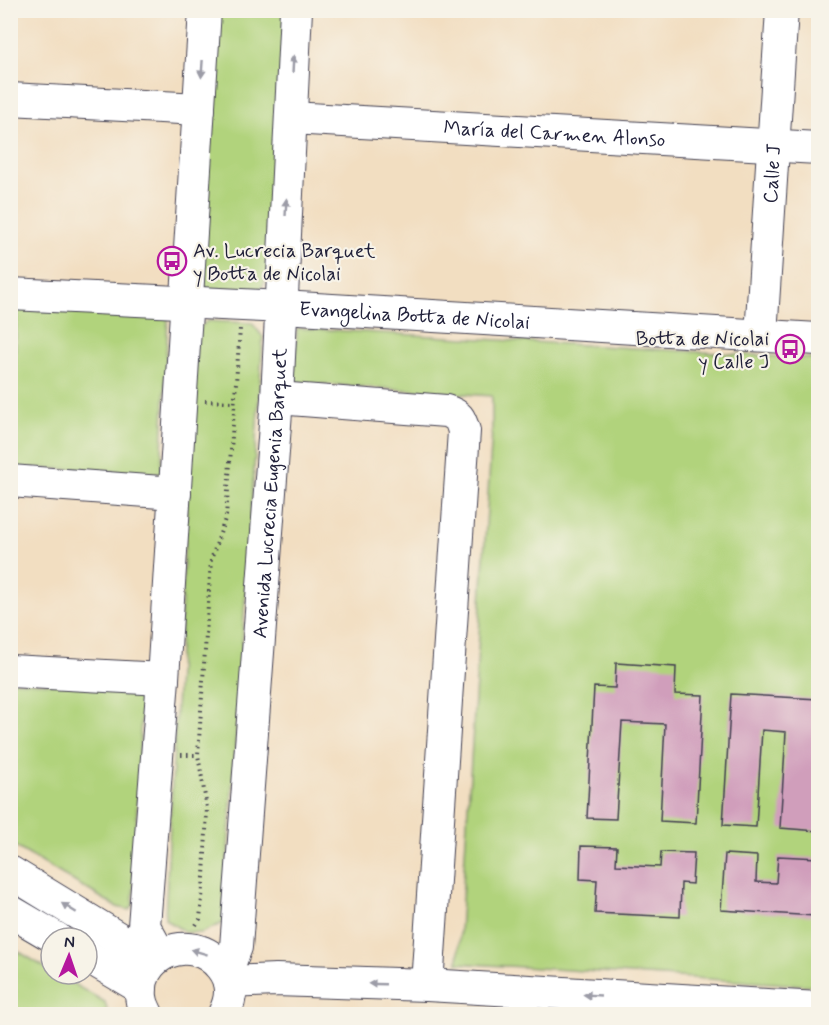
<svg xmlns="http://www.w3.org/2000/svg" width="829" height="1025" viewBox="0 0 829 1025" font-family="Mynerve,sans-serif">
	<rect width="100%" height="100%" fill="#f7f3e8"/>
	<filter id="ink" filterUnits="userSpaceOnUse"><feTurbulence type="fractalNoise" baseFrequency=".0167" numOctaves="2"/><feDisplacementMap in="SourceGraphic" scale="12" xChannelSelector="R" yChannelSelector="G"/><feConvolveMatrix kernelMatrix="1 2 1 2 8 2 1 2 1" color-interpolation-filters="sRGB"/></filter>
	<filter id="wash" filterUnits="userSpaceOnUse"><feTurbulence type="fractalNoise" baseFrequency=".008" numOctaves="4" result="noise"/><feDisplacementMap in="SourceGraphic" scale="24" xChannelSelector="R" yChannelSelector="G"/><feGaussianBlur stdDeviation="1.35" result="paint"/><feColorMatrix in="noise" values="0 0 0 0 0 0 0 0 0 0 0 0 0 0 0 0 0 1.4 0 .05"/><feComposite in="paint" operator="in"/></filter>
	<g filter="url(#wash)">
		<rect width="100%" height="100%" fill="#f2dec1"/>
		<g fill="#b1d37c" stroke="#6a7a5c" stroke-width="1.5">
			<polygon points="212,11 285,11 268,276 259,292 210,292 196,276"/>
			<polygon points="17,309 168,315 161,473 11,467"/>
			<polygon points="207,321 252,323 263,337 223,923 201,933 185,932 165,919 196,331"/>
			<polygon points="297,328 818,359 818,986 458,963 492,431 492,396 294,382"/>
			<polygon points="11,681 142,690 133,905 129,910 117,907 11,844"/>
			<polygon points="11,947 51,971 51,974 56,974 105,1002 108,1014 11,1014"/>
		</g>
		<g id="blocks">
			<g fill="#d09ebb">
				<polygon points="616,663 676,667 675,694 703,695 696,823 660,821 665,724 622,722 616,819 587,818 594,687 615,688"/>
				<polygon points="731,694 818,699 818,831 780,828 786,732 762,730 756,827 723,825"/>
				<polygon points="581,846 617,847 616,865 660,867 661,852 694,853 692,884 681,883 680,917 595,913 597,880 580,879"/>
				<polygon points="725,854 757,856 756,882 776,883 778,856 818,858 815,916 721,910"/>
			</g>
		</g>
	</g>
	<g filter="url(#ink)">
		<use href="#blocks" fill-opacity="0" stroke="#413e4f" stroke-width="1.5"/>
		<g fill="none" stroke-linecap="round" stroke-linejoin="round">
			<g stroke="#413e4f" stroke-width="34">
				<g id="minor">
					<polyline points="10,99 199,109"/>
					<path id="s1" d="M291,118L818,148"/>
					<path id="s2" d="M10,294L282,307L818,339"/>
					<path id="s3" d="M761,335L782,10"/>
					<path d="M277,398L446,411C459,415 460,418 464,431L427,985"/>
					<polyline points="10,481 175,493"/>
					<polyline points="10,671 163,679"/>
					<polyline points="10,872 154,960"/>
					<polyline points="10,911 56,938"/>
					<polyline points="160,955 144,926 163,679 205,10"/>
					<polyline points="87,956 141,988"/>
					<path id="s4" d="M226,973L236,947L277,398L296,10"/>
					<polyline points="229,982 276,980 427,985 818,1008"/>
					<path d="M147,1014C145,1010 143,1006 142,1002C131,955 192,929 221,967C233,982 232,998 224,1014"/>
				</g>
			</g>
			<g stroke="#413e4f" stroke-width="4" stroke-dasharray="1.5 4.5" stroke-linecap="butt">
				<polyline points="205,401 234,402"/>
				<polyline points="181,755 198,755"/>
				<polyline points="196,925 200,919 204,877 207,808 198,755 211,560 226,516 240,329"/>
			</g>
			<use href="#minor" stroke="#fff" stroke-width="32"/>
		</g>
		<defs><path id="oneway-solid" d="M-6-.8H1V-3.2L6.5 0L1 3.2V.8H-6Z" transform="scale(1.5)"/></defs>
		<g fill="#9c9ca7">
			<use href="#oneway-solid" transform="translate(293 64) rotate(-87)"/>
			<use href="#oneway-solid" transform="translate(202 69) rotate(94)"/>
			<use href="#oneway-solid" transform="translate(286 207) rotate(-87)"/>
			<use href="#oneway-solid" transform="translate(69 908) rotate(-148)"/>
			<use href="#oneway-solid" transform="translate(199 952) rotate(-163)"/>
			<use href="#oneway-solid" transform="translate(377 984) rotate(-178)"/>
			<use href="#oneway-solid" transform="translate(592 995) rotate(-177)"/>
		</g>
	</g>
	<defs>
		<g id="bus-ring" transform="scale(1.5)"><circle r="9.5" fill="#f7f3e8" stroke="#b5179e" stroke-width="1.5"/><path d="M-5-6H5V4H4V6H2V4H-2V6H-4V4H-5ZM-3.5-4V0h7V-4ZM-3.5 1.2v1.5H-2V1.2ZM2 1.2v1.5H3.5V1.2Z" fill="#b5179e"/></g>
	</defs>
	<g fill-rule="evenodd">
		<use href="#bus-ring" x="172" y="261"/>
		<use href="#bus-ring" x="790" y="349"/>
	</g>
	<g text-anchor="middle" stroke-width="4.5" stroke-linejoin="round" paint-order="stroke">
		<g font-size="20" fill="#22223b" stroke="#f7f3e8">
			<text dy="7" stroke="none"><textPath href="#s1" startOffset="264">María del Carmen Alonso</textPath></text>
			<text dy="7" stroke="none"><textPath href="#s3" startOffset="162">Calle J</textPath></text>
			<text dy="7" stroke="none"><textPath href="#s2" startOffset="405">Evangelina Botta de Nicolai</textPath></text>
			<text dy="7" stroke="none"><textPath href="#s4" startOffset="483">Avenida Lucrecia Eugenia Barquet</textPath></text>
		</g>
		<g font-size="20" fill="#22223b" stroke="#f7f3e8" text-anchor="start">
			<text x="193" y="257">Av. Lucrecia Barquet<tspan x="193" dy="23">y Botta de Nicolai</tspan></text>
			<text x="769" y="345" text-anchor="end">Botta de Nicolai<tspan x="769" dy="23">y Calle J</tspan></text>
		</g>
	</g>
	<rect width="829" height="1025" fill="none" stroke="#f7f3e8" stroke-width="36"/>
	<g transform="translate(69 956) rotate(2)"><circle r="28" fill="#f7f3e8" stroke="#a29fa3" stroke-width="1.5"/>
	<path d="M0-4.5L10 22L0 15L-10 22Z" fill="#b5179e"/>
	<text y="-9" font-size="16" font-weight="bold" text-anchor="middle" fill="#22223b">N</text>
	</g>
</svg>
